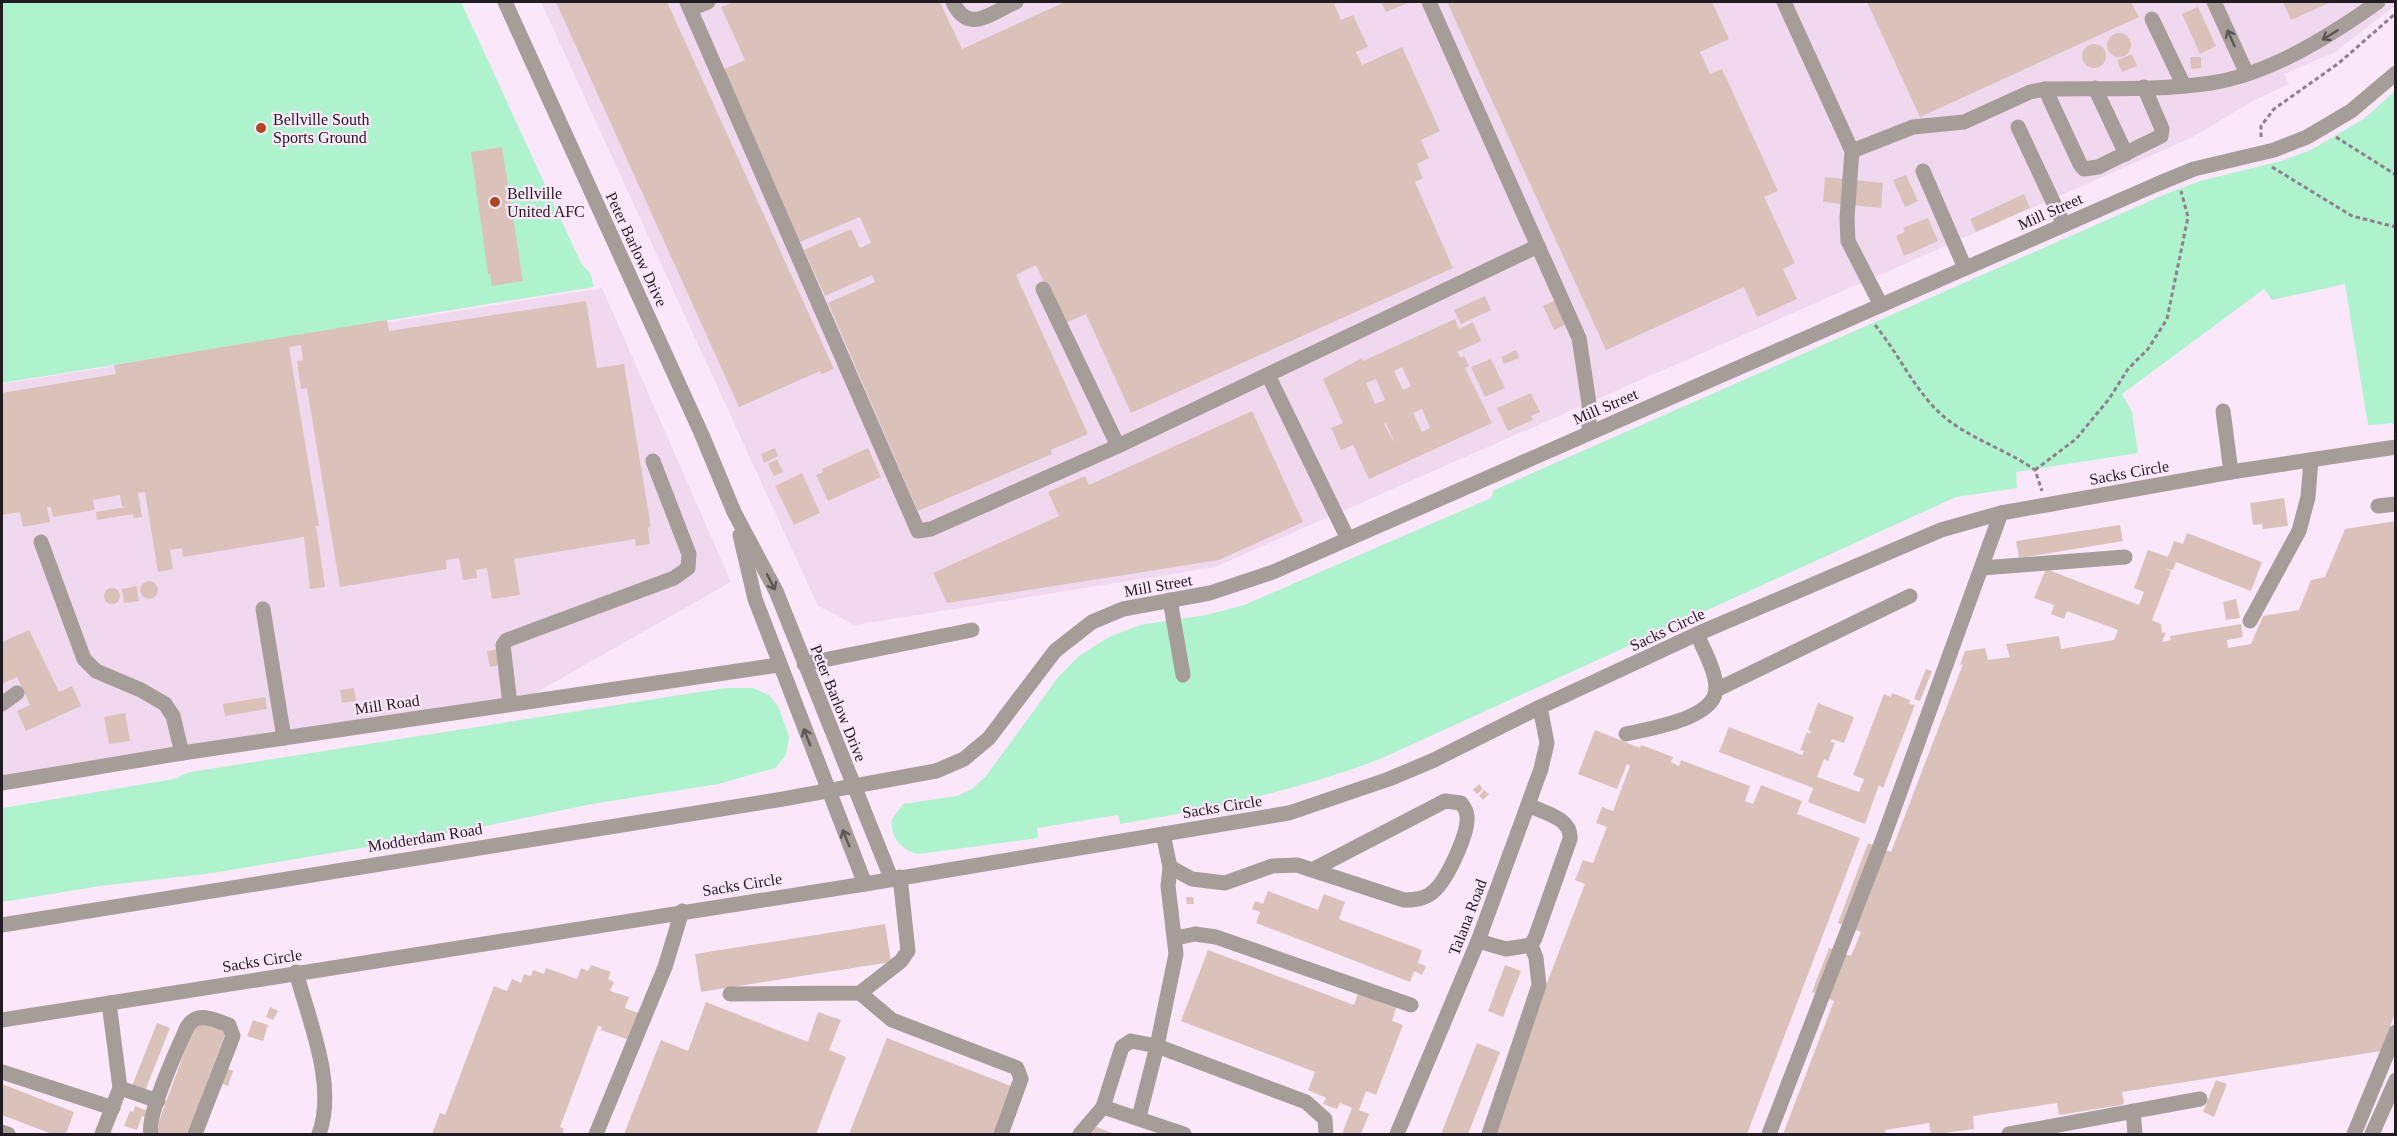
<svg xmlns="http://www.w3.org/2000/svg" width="2397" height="1136" viewBox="0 0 2397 1136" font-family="Georgia,serif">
	<rect width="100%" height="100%" fill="#fae7f9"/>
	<g fill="#f0d8ef">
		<polygon points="541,2 2395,2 2396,5 2335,52 2284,74 2289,84 2251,102 2191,138 1215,567 855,625 818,606"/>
		<polygon points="602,288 731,582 530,696 2,776 2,384"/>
	</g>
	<g fill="#aff2ce">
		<polygon points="2,2 461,2 581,263 590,273 594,287 2,383"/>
		<path d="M2395,91V423L2368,425L2345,284L2272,300L2264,289L2122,394L2132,412L2138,453L2016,472L2017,488L1956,497L1380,759C1296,791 1209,809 1120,824L1118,815L1037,828L1038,838L918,854C901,850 890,837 892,819L903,804L957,796L972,789L986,776L1059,676L1079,656L1109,637L1140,625L1206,615L1244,605L1491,498L1494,490L2168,193L2200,181L2281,161L2311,150L2365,118Z"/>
		<polygon points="725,688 753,688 769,695 778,706 789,737 786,755 775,768 718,784 592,804 456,832 213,873 100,886 2,902 2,808 174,779 190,772"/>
	</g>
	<g fill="#dac2ba" fill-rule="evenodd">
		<polygon points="556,2 667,2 834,369 822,374 820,371 739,407"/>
		<polygon points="733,2 940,2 962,49 1065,2 1341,2 1334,4 1341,20 1353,15 1368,47 1356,52 1362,65 1402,47 1440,131 1421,140 1429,158 1417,164 1423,178 1415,182 1453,268 1131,413 1086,314 1063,324 1036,265 1016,275 1088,434 1051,450 1052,454 918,511 828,303 875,282 872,275 825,296 804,250 851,229 860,248 871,243 860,217 800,242 720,71 745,60 721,7"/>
		<polygon points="1381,2 1410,2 1386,12"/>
		<polygon points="1447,2 1712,2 1729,39 1700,52 1710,74 1722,69 1778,191 1764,197 1795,263 1783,269 1797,299 1757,317 1744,287 1606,350"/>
		<polygon points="1867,2 2131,2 2139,17 1920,117"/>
		<polygon points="2283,2 2331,2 2291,20"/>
		<polygon points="2198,7 2216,46 2200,54 2182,14"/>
		<circle cx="2119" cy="45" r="12"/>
		<circle cx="2094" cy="56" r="12"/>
		<polygon points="2132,54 2137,66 2122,72 2117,60"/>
		<polygon points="2190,57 2201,57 2201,68 2191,69"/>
		<polygon points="502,147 523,281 492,286 490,274 488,274 471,152"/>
		<polygon points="1906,175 1918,201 1905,207 1893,180"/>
		<polygon points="1825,177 1883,183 1881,208 1823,202"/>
		<polygon points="2024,194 2030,208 1976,232 1970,219"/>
		<polygon points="1928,218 1938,241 1904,256 1896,236 1905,232 1903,228"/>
		<polygon points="1485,296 1491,310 1461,324 1454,310"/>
		<polygon points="1558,299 1569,323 1554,330 1543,306"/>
		<polygon points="586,301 597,368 624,364 651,527 648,528 650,544 636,546 635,539 514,559 520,595 492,599 487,568 476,570 477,578 463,580 459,558 446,560 447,569 340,587 307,388 301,389 297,361 303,360 301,345 289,347 319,526 316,526 325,587 310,589 304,537 183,557 182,548 170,550 173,569 158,572 145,492 138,493 142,517 134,518 133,514 97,520 96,512 126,507 122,506 120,495 93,500 95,510 53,517 51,507 47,507 50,522 23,527 20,512 2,515 2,393 116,374 114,365 387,320 389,331"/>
		<path d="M1455,319L1459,329L1473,322L1481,341L1457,352L1461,358L1464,356L1469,366L1465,368L1492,423L1369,479L1353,445L1341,450L1331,428L1343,423L1323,379L1362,358L1363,361ZM1402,367L1411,386L1403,390L1394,371ZM1376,379L1385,400L1375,404L1366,383ZM1422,409L1430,428L1422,432L1413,413ZM1386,423L1395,444L1384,424Z"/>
		<polygon points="1516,350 1519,358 1504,364 1501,357"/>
		<polygon points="1491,359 1505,388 1485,397 1471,367"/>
		<polygon points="1531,393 1540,412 1531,416 1533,420 1508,431 1497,408"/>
		<polygon points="1252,411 1303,522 1219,560 947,603 933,573 1059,516 1048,492 1085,476 1089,485"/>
		<polygon points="775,448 778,456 764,463 761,454"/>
		<polygon points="868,448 881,477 828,501 816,475 823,472 822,469"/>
		<polygon points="777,459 783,472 774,476 768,464"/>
		<polygon points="802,473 820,513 794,525 775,486"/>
		<polygon points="2284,498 2288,526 2263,529 2262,524 2253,525 2250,503"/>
		<polygon points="2396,521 2396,1011 2381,1051 2122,1092 2124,1103 2121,1105 2059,1115 2057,1103 1973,1116 1974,1129 1936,1134 1931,1134 1929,1123 1885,1130 1886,1134 1783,1134 1834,1001 1812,992 1829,948 1851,956 1861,932 1838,923 1868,843 1891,852 1963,664 1960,665 1965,651 1985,648 1988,660 2010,657 2006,644 2026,641 2059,636 2061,649 2114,640 2118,630 2067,611 2064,619 2051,614 2054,605 2034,598 2046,569 2139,605 2144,592 2134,588 2148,550 2168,557 2174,541 2183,544 2187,533 2262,562 2251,591 2176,562 2173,570 2165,569 2171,571 2152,620 2161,624 2162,633 2166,632 2162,642 2171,640 2170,636 2241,624 2243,637 2227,640 2228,648 2251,644 2263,616 2299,610 2311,580 2325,577 2345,529"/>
		<polygon points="2120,525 2123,541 2019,558 2016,541"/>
		<circle cx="149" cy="590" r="9"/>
		<polygon points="137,586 139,601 124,603 122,589"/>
		<circle cx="112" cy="596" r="8"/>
		<polygon points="2236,599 2240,618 2226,620 2223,602"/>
		<polygon points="29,630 59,692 72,686 81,706 26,731 17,711 30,705 17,677 2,684 2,642"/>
		<polygon points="498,649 501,665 490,667 487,651"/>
		<polygon points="1926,669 1932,671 1920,701 1914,699"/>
		<polygon points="354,688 356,701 342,703 340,690"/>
		<polygon points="1892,693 1910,700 1909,704 1915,705 1883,788 1879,785 1865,824 1808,802 1813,788 1719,752 1729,727 1802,755 1804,751 1800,750 1807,732 1810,734 1811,731 1808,730 1818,703 1854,717 1844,743 1832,739 1831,742 1835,743 1828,761 1824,759 1817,777 1859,792 1864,779 1853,775 1884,694 1891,697"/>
		<polygon points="265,697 267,709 225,716 223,704"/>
		<polygon points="125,713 130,741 109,744 104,717"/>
		<polygon points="1595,730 1640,748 1641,745 1673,757 1671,762 1679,766 1681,760 1750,786 1745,801 1753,804 1761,785 1802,801 1797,814 1860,838 1747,1134 1489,1134 1585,884 1575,880 1583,860 1593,863 1607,827 1596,823 1602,807 1613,811 1630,766 1627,764 1617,789 1578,774"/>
		<polygon points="1479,784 1483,789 1477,794 1473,790"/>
		<polygon points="1484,790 1489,794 1483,800 1479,796"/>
		<polygon points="1268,891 1318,910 1324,894 1345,902 1339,919 1422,950 1418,963 1426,966 1422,975 1414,971 1410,982 1256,923 1260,912 1252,909 1255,901 1263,904"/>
		<polygon points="1186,897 1193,897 1194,904 1187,904"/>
		<polygon points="885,924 891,962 701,992 695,954"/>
		<polygon points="1208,950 1354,1005 1358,993 1396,1008 1392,1021 1403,1025 1376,1095 1366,1091 1359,1110 1369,1114 1361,1134 1342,1134 1352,1108 1340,1103 1337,1109 1323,1104 1326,1098 1308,1090 1315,1072 1181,1021"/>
		<polygon points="591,965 611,972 608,979 614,982 610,991 629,997 625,1008 649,1017 640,1044 601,1030 602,1027 598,1026 560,1127 564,1129 562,1134 432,1134 440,1113 445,1115 494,986 507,991 512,979 521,983 524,974 531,976 533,970 544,974 546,968 577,979 581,968 588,971"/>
		<polygon points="1505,965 1521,971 1503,1017 1488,1011"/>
		<polygon points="706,1002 808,1042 818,1012 841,1020 829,1050 846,1057 816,1134 624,1134 661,1040 688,1051"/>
		<polygon points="270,1007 278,1011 273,1020 266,1017"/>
		<polygon points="253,1020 268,1025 263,1041 247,1036"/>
		<polygon points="196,1021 226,1032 187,1134 161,1134 155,1132"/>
		<polygon points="157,1023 170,1028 145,1091 132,1086"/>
		<polygon points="887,1038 1011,1086 993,1134 849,1134"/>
		<polygon points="1477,1043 1500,1052 1468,1134 1441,1134"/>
		<polygon points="225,1068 233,1071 228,1086 220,1083"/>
		<polygon points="2216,1080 2227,1084 2214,1117 2203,1112"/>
		<polygon points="2,1084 74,1112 66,1134 52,1134 2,1115"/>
		<polygon points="135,1106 148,1111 146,1118 142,1116 137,1130 124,1126 130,1111 133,1112"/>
		<polygon points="1091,1125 1115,1134 1087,1134"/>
	</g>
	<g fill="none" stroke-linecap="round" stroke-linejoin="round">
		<g stroke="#8e818d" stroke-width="3" stroke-dasharray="4.5 3" stroke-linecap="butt">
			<polyline points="2261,137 2261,126 2274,109 2339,63 2396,13"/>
			<polyline points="2336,137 2396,175"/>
			<polyline points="2272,167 2352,216 2396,227"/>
			<path d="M1875,325C1899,354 1914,390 1942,415C1969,439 2006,449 2035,470L2042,491"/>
			<polyline points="2035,470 2076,439 2109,399 2128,369 2148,349 2167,319 2188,217 2181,191"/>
		</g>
		<g stroke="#a69c98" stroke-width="15">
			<polyline points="505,2 702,435 734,512 776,591 891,878"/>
			<polyline points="687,2 918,531 931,529 1118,446 1538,246"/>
			<path d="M953,2C968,35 990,13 1016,2"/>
			<polyline points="1429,2 1579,338 1589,403 1589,432"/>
			<polyline points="1784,2 1852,151 1847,218 1848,241 1881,305"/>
			<polyline points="2214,2 2247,74"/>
			<polyline points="690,9 708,2"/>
			<polyline points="2152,19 2184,86"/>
			<polyline points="2095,88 2126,154"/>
			<polyline points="2045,89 2080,164 2084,169 2098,167 2161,136 2162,129 2144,87"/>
			<polyline points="2018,127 2064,225"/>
			<path d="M1852,151L1913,127L1964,122L2030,92L2045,89C2100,88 2157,91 2211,83C2270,74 2330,36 2378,2"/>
			<polyline points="1923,171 1965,268"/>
			<polyline points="1043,289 1118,446"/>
			<polyline points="1268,375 1348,539"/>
			<polyline points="2223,411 2231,472"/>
			<polyline points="2378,506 2396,504"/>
			<polyline points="740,535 755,599 865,884"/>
			<polyline points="41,542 84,659 96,671 141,690 165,704 173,716 182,753"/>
			<polyline points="1982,568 2125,557"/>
			<polyline points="1170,600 1183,675"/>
			<polyline points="263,609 284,738"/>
			<polyline points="2250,621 2299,531 2308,497 2311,460"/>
			<polyline points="804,664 972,630"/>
			<polyline points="1716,690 1910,596"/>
			<polyline points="2,704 17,693"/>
			<polyline points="510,704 503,645 507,640 674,578 688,568 689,554 653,461"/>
			<path d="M1626,734C1650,728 1717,719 1716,687C1715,669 1704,651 1697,634"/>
			<polyline points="2,783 182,753 778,665"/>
			<polyline points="1163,834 1170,867 1168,886 1176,954 1157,1046 1306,1102 1325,1119 1326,1134"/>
			<path d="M1170,867L1192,879L1225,883L1272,866L1297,865L1404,900C1415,900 1426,899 1435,890C1447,879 1469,833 1467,816C1467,811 1464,807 1461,803L1445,801L1314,869"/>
			<polyline points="2,925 783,799 936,771 964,759 989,738 1055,651 1092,622 1123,609 1210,593 1273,572 2155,185 2194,169 2274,150 2307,137 2351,111 2396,73"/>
			<polyline points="1176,938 1195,934 1216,937 1411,1005"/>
			<path d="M1478,941L1506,949L1531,945L1535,938L1570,839C1572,818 1544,813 1528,805"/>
			<path d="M296,972C309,1021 337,1085 319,1134"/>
			<polyline points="860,993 892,1020 1017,1068 1021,1079 1001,1134"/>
			<polyline points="730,994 860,993 901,961 908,951 900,877"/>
			<polyline points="2,1020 865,884 1289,813 1389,779 1434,760 1540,707 1697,634 1941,530 2001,513 2046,505 2231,472 2396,447"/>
			<polyline points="2,1072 113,1108"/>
			<polyline points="120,1088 158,1101"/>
			<polyline points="1103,1107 1184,1134"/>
			<polyline points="2133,1111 2135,1134"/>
			<polyline points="2,1132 8,1134"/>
			<polyline points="102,1134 120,1088 109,1003"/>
			<path d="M151,1134C146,1116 178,1048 187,1027C198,1010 213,1020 229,1025L233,1036L195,1134"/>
			<polyline points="596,1134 665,967 682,911"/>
			<polyline points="1080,1134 1103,1107 1122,1047 1131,1041 1157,1046 1139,1117"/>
			<polyline points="1397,1134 1478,941 1541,769 1547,743 1540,707"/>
			<polyline points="1489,1134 1539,985 1536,958 1531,945"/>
			<polyline points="1769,1134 1884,836 2001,513"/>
			<polyline points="2009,1134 2200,1099"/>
			<polyline points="2354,1134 2396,1032"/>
			<polyline points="2372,1134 2396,1080"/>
		</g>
	</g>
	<defs><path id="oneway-shaft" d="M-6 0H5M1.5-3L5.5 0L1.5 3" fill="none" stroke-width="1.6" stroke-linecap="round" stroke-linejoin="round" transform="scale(1.5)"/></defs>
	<g stroke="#5d5657">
		<use href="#oneway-shaft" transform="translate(2330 35) rotate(148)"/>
		<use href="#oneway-shaft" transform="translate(2231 38) rotate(-114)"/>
		<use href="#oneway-shaft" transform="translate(771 582) rotate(63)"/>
		<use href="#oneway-shaft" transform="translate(807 737) rotate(-111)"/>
		<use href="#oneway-shaft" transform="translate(846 838) rotate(-112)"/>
	</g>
	<g fill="#ae4624" stroke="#fae7f9" stroke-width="2">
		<circle cx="261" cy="128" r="6"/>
		<circle cx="495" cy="202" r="6"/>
	</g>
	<g text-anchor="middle" stroke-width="4.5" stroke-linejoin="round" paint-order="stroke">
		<g font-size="16" fill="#221c22" stroke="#fae7f9" text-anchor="start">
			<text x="273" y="125">Bellville South<tspan x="273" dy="18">Sports Ground</tspan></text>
			<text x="507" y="199">Bellville<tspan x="507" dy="18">United AFC</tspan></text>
		</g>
		<g font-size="16" fill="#221c22" stroke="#fae7f9">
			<text transform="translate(2050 211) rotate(-24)" y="6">Mill Street</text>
			<text transform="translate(637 249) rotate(65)" y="6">Peter Barlow Drive</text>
			<text transform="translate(1605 406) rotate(-23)" y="6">Mill Street</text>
			<text transform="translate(2129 472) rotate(-10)" y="6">Sacks Circle</text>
			<text transform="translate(1158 585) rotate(-10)" y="6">Mill Street</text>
			<text transform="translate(1667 629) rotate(-25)" y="6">Sacks Circle</text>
			<text transform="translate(839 703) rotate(68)" y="6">Peter Barlow Drive</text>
			<text transform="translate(387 704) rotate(-8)" y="6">Mill Road</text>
			<text transform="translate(1222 806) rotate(-9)" y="6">Sacks Circle</text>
			<text transform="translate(425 837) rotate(-9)" y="6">Modderdam Road</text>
			<text transform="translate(742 884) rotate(-9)" y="6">Sacks Circle</text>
			<text transform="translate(1467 917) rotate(-69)" y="6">Talana Road</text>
			<text transform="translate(262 960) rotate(-9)" y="6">Sacks Circle</text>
		</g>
	</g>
	<rect width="2397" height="1136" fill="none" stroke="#221c22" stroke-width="6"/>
</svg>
